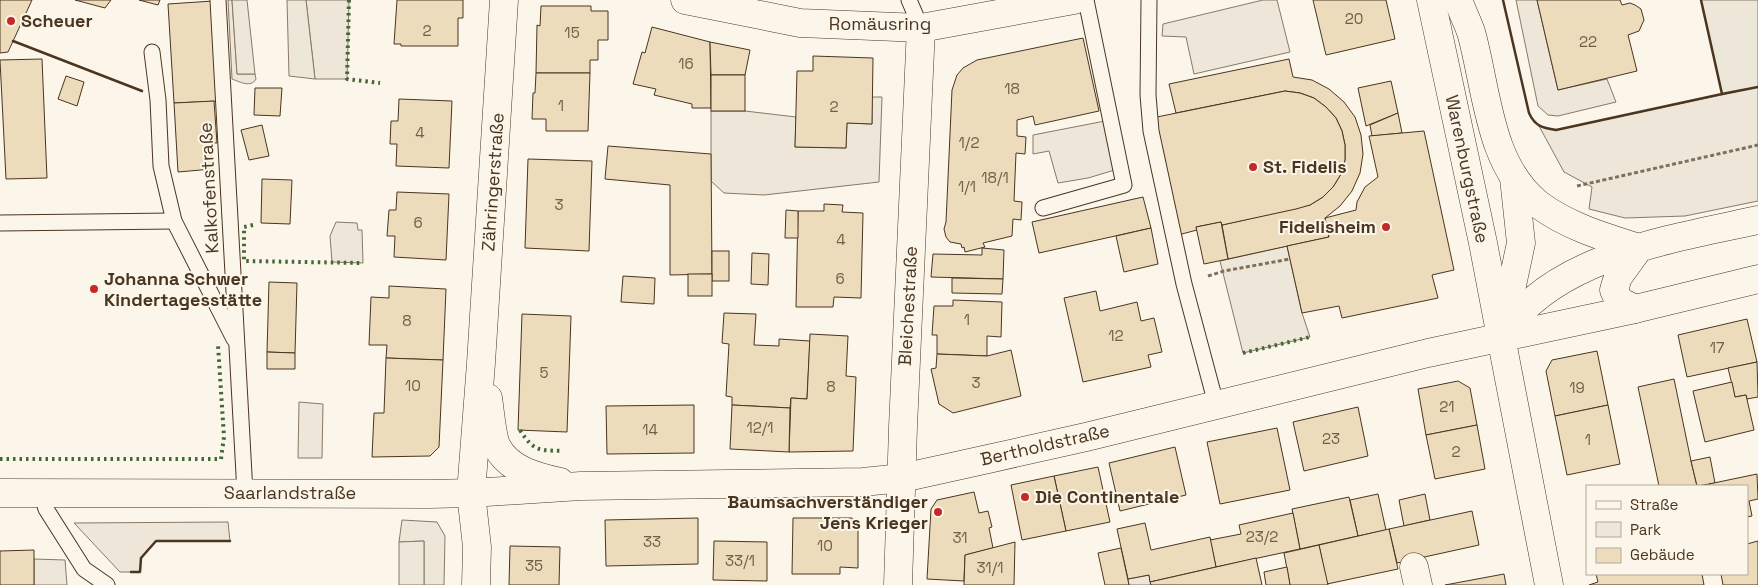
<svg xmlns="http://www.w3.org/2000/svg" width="1758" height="585" viewBox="0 0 1758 585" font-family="'Space Grotesk',sans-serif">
	<rect width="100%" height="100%" fill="#fbf6e9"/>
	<g fill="#ede6d9" stroke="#887966">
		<path d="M228,0H232L237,74H255L256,79C251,88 240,82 232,79Z"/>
		<polygon points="306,0 349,0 347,79 315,79"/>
		<polygon points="1263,0 1277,0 1290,52 1194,74 1186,37 1162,36 1163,24"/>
		<polygon points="1516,0 1537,0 1558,90 1607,79 1616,102 1558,116 1548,115 1538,106"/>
		<polygon points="1758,87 1758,201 1685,216 1625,218 1589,209 1592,187 1564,172 1539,126 1556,130"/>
		<polygon points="872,97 882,97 879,182 764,195 724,193 711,181 711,111 745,111 796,117 795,147 846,148 847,123 872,124"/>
		<polygon points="1105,121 1118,169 1088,178 1058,183 1049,151 1033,154 1033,135"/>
		<polygon points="336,222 357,223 358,230 362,230 363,263 332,262 330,236"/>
		<polygon points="299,402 323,404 322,458 298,458"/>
		<polygon points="402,520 437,522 445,536 444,585 424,585 424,541 399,542"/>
		<polygon points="228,522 230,541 156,541 141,558 140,572 120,572 74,523"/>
		<polygon points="34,559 65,560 67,585 34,585"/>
		<polygon points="1149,575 1151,585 1129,585 1128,579"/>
	</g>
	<g fill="#ede7d9" stroke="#887966">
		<polygon points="232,0 247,0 255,74 237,74"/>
		<polygon points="287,0 306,0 315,79 289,76"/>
		<polygon points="1701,0 1758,0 1758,87 1722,94"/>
		<polygon points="1287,246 1302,313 1310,337 1243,353 1220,261"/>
		<polygon points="424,541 424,585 399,585 399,542"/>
	</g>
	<g fill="#ecdcbc" stroke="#4a3520">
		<polygon points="0,0 32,0 8,52 0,53"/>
		<polygon points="75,0 111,0 105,8"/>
		<polygon points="139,0 160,0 158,5"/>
		<polygon points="397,0 463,0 463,18 458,18 458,46 401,46 401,44 394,44"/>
		<polygon points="1313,0 1386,0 1395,39 1326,55"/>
		<polygon points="1537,0 1620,0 1622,5 1630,3 1635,5 1641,9 1644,20 1639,31 1628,35 1637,71 1558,90"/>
		<polygon points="213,1 219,101 174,103 168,4"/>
		<polygon points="541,6 591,6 591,11 608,11 608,40 598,40 598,60 590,60 590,73 536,73 537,25 540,26"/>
		<polygon points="652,27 710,42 711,108 692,108 692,104 654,95 656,89 633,84 642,52 645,53"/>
		<polygon points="1083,38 1099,111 1035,125 1033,116 1017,120 1017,136 1026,137 1025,154 1016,153 1014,201 1022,202 1021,220 1013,219 1012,236 983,243 985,247 965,252 964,247 962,248 961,244 950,242 946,237 944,229 946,222 952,90 957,75 963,68 977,60"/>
		<polygon points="710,42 750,50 745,75 711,75"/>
		<polygon points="813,56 873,58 872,124 847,123 846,148 795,147 797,71 813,71"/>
		<polygon points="42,59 47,178 6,179 0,60"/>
		<polygon points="1289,59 1293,77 1312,80 1329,89 1344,102 1355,117 1361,135 1363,154 1360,173 1352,191 1340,206 1325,218 1329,237 1228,259 1222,225 1310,205 1323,197 1333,187 1341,174 1345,160 1345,145 1342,131 1336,118 1326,107 1314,98 1300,93 1285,91 1176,113 1169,84"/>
		<polygon points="536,73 590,73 588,131 546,131 546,119 532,119 533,93 535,93"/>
		<rect x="711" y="75" width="34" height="36"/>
		<polygon points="66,76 84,82 77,106 58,99"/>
		<polygon points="1391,81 1398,113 1366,126 1358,88"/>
		<polygon points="255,88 282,88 280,116 254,115"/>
		<polygon points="1285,91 1300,93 1314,98 1326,107 1336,118 1342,131 1345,145 1345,160 1341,174 1333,187 1323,197 1310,205 1296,209 1222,225 1221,222 1196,227 1197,230 1178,235 1152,118"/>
		<polygon points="399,99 452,101 449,168 396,166 397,144 390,144 391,121 398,121"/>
		<polygon points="214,101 217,143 211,143 212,169 178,172 174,103"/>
		<polygon points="1398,113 1402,133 1372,136 1370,125"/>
		<polygon points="262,125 269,156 249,160 241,130"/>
		<polygon points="1424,131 1454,270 1432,275 1438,298 1342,318 1339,306 1302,313 1287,246 1329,237 1325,218 1356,210 1357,202 1365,187 1378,177 1369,136"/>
		<polygon points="608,146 711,154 712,274 670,275 670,185 605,179"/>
		<polygon points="528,159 592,161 589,251 525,248"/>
		<polygon points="262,179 292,180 290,224 261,223"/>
		<polygon points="397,192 449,194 446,260 394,257 395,236 387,236 389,210 396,210"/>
		<polygon points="1143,197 1151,228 1039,253 1032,222"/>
		<polygon points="824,204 843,205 842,212 863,213 861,298 834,297 833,307 796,307 798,211 824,211"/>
		<polygon points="786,210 798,211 798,238 785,238"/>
		<polygon points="1221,222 1228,259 1204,264 1196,227"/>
		<polygon points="1151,228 1158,264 1124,272 1116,236"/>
		<polygon points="982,248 1004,250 1003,279 931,277 933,254 982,255"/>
		<rect x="712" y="251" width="17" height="30"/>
		<polygon points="752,253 769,254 768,285 751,284"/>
		<rect x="688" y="274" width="24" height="22"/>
		<polygon points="623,276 655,278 654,304 621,302"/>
		<polygon points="952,278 1003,279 1002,294 952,293"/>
		<polygon points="269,282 297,283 295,353 267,352"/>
		<polygon points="389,286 446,289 443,360 386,358 387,345 369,345 371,297 389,298"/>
		<polygon points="1096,291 1100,311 1137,302 1141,321 1154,318 1162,352 1148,355 1151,367 1083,382 1064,298"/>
		<polygon points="953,300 1002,302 1001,337 987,336 987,356 937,354 937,335 932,335 934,306 953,306"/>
		<polygon points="724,313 756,314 754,345 779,346 779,339 810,341 807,399 791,398 790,408 732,405 732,397 726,396 729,344 722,343"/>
		<polygon points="522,314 571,316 567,432 518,430"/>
		<polygon points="1747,319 1757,362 1687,377 1678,335"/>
		<polygon points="810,334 848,336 846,376 856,377 853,451 789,452 791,398 807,399"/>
		<polygon points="1011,350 1021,396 953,413 939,404 931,369 936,368 937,354 987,356"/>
		<polygon points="1597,351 1608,405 1555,416 1546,371 1552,360"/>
		<polygon points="267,352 295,353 295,369 267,369"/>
		<polygon points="386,358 443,360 439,447 430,456 372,457 374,413 384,413"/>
		<polygon points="1757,362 1758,397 1747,399 1746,395 1735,397 1728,368"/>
		<polygon points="1674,379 1691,461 1697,486 1659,486 1638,387"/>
		<polygon points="1458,381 1470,388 1477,425 1426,435 1418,389"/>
		<polygon points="1732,382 1735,397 1746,395 1754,430 1705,442 1693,391"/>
		<polygon points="694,405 694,453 607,454 606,406"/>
		<polygon points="732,405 790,408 789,452 730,449"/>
		<polygon points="1608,405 1620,464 1567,475 1555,416"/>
		<polygon points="1358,407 1368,456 1304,471 1293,422"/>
		<polygon points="1477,425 1485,469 1435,479 1426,435"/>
		<polygon points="1277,428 1290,490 1220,504 1207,442"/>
		<polygon points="1175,447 1186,495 1120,511 1109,463"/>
		<polygon points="1710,457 1715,483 1697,486 1691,461"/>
		<polygon points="1098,467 1110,522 1066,531 1054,476"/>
		<polygon points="1757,474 1758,499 1749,501 1752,516 1747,517 1747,486 1710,486 1709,484"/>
		<polygon points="1054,476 1066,531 1022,540 1011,485"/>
		<polygon points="974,492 979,513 988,511 992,527 989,528 993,548 965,555 964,581 927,579 931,509 937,500"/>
		<polygon points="1378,494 1386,530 1358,536 1350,500"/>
		<polygon points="1425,494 1430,520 1404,526 1399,500"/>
		<polygon points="1349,497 1358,536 1300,549 1292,509"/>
		<polygon points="1472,511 1479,545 1397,563 1389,529"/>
		<polygon points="1293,513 1300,549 1216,567 1210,540 1241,534 1239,525"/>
		<polygon points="698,518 698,564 606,566 605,520"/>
		<polygon points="793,518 852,518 858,525 858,568 840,567 840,574 792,574"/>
		<polygon points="1145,523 1151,550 1210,537 1216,567 1150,582 1149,575 1128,579 1117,529"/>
		<polygon points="1389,529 1398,569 1327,584 1319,545"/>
		<polygon points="714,541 767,542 767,581 713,580"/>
		<polygon points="1758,541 1758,585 1723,585 1721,574 1747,574 1747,544"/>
		<polygon points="1015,542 1014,585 964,585 965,555"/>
		<polygon points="1319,545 1328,585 1290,585 1284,553"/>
		<polygon points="510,546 560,547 559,585 509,585"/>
		<polygon points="1121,548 1129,585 1105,585 1098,553"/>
		<polygon points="34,550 34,585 0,585 0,551"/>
		<polygon points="1256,558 1262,585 1151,585 1150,582"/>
		<polygon points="1287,567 1290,585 1266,585 1264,572"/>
		<polygon points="1504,574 1506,585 1445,585"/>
		<polygon points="1596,574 1702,574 1704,585 1589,585 1598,582"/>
	</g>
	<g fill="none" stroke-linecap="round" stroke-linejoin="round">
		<g stroke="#4a3520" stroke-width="17">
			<g id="lane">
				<polyline points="218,0 245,493"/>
				<polyline points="909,0 921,28"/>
				<polyline points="1149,0 1148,95 1151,131 1184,284 1216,404"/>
				<polyline points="152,52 158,100 161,166 174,221 234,339"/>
				<polyline points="1043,208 1124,185 1086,0"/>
				<polyline points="0,223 174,221"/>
				<polyline points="41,493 46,509 84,569 107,585"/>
			</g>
		</g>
		<g stroke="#4a3520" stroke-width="29">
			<g id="street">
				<polyline points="1431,0 1483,243 1501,337"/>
				<polyline points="471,493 477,547 476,585"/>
				<polyline points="1414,567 1418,585"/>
				<polyline points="898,585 903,427 921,28"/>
			</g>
		</g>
		<g stroke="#4a3520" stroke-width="29">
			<g id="secondary">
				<polyline points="685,0 800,23 921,28 1074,0"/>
				<path d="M1458,0C1462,11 1467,21 1471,32C1487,88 1488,164 1538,204C1567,226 1604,237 1639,248"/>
				<polyline points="1514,178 1521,243 1501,337 1549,585"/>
				<polyline points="1635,309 1619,301 1614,290 1618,277 1639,248"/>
				<path d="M1505,332C1554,256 1676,238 1758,220"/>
				<path d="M488,398C490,410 492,438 497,447C509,470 537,477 560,482"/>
				<polyline points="0,493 430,494 471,493 581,486 863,482 902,478 988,459 1086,437 1428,353 1635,309 1758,279"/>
				<polyline points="471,493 481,363 504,0"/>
			</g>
		</g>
		<g stroke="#7f6f5c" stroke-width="3" stroke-dasharray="4 2.5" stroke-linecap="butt">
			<polyline points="1577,186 1758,145"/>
			<polyline points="1208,276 1224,271 1290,259"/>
		</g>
		<use href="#lane" stroke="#fbf6e9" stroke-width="15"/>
		<use href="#street" stroke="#fbf6e9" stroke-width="28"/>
		<use href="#secondary" stroke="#fbf6e9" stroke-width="28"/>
		<g stroke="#436837" stroke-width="4" stroke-dasharray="2.5 4" stroke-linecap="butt">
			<polyline points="349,0 347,79 380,83"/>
			<polyline points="253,225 244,227 244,261 363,263"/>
			<polyline points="1243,353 1310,337"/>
			<path d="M520,430C534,452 539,450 563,451"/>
			<polyline points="0,459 221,459 224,437 218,345"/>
		</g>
		<g stroke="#4a3520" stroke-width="2.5">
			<path d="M1503,0L1529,113C1535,126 1542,128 1556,130L1722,94L1701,0"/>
			<polyline points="13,41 142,91"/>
			<polyline points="1722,94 1758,87"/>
			<polyline points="131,572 140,572 141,558 156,541 230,541"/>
		</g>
	</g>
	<g fill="#c62828" stroke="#fbf6e9" stroke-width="2">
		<circle cx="11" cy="21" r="5"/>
		<circle cx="1253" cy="167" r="5"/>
		<circle cx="1386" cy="227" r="5"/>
		<circle cx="94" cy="289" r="5"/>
		<circle cx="1025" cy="497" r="5"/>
		<circle cx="938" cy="512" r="5"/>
	</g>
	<g text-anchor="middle" stroke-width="4" stroke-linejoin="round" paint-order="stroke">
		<g font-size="15" fill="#725f47">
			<text x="1354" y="24">20</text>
			<text x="427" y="36">2</text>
			<text x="572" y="38">15</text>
			<text x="1588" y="47">22</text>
			<text x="686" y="69">16</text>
			<text x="1012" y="94">18</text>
			<text x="561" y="111">1</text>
			<text x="834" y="112">2</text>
			<text x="420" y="138">4</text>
			<text x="969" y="148">1/2</text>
			<text x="995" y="183">18/1</text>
			<text x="967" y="192">1/1</text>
			<text x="559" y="210">3</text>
			<text x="418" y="228">6</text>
			<text x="841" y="245">4</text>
			<text x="840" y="284">6</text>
			<text x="967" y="325">1</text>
			<text x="407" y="326">8</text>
			<text x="1116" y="341">12</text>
			<text x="1717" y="353">17</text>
			<text x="544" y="378">5</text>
			<text x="976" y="388">3</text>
			<text x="413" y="391">10</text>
			<text x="831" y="392">8</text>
			<text x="1577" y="393">19</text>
			<text x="1447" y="412">21</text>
			<text x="760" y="433">12/1</text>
			<text x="650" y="435">14</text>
			<text x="1331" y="444">23</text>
			<text x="1588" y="445">1</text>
			<text x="1456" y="457">2</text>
			<text x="1262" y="542">23/2</text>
			<text x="960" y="543">31</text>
			<text x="652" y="547">33</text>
			<text x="825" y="551">10</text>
			<text x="740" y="566">33/1</text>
			<text x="534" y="571">35</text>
			<text x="990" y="573">31/1</text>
		</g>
		<g font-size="18" font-weight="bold" fill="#4a3520" stroke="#fbf6e9" text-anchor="start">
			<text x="21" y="27">Scheuer</text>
			<text x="1263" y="173">St. Fidelis</text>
			<text x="1376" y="233" text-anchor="end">Fidelisheim</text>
			<text x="104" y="285">Johanna Schwer<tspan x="104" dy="21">Kindertagesstätte</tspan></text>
			<text x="1035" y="503">Die Continentale</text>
			<text x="928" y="508" text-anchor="end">Baumsachverständiger<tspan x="928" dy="21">Jens Krieger</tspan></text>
		</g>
		<g font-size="18" fill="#4a3520" stroke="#fbf6e9">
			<text x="880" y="30">Romäusring</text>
			<text transform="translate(1467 169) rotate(78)" y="6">Warenburgstraße</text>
			<text transform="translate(493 182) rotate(-86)" y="6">Zähringerstraße</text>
			<text transform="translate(209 188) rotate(-93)" y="6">Kalkofenstraße</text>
			<text transform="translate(908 306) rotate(-87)" y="6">Bleichestraße</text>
			<text transform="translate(1045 445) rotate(-13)" y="6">Bertholdstraße</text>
			<text x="290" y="499">Saarlandstraße</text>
		</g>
	</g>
	<rect x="1586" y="485" width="162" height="90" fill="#fbf6e9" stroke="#b4a999"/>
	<rect x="1596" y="501" width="25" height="8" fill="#fbf6e9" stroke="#b4a999"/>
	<text x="1630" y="510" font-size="15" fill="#4a3520">Straße</text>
	<rect x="1596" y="522" width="25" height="15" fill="#ede6d9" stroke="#b4a999"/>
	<text x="1630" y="535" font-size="15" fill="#4a3520">Park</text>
	<rect x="1596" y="548" width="25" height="15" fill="#ecdcbc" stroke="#b4a999"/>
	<text x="1630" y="560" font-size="15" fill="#4a3520">Gebäude</text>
</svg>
